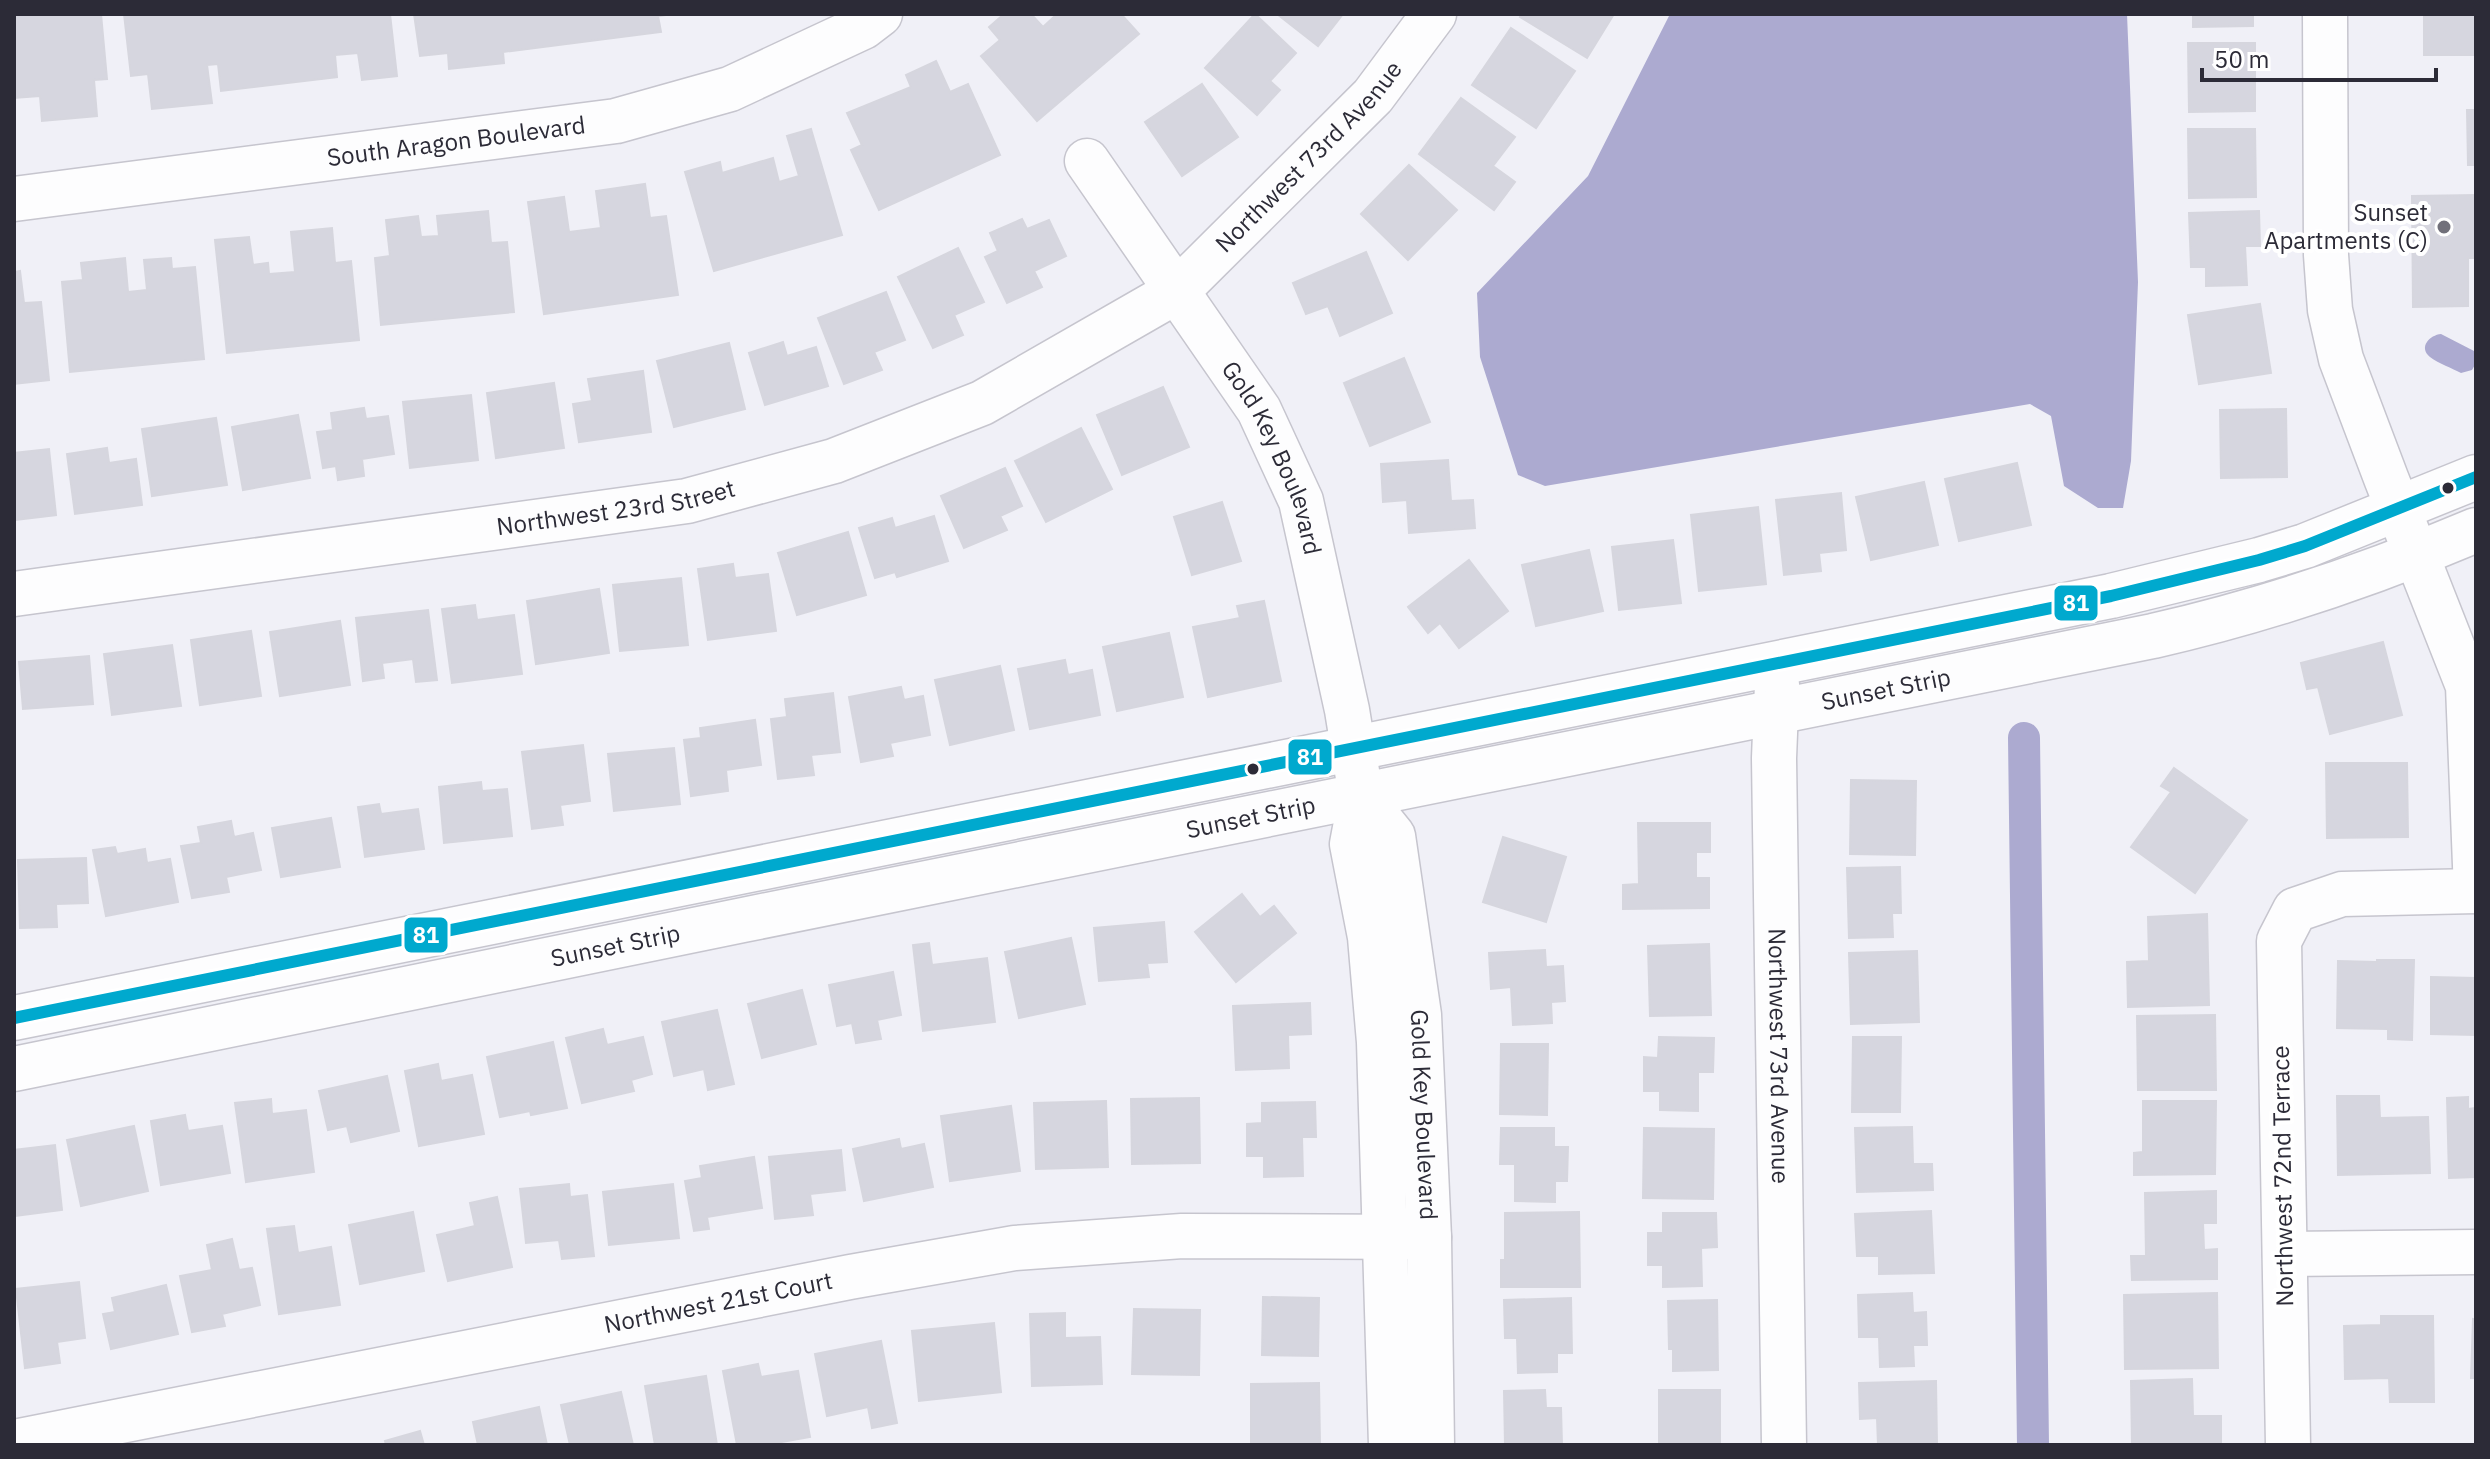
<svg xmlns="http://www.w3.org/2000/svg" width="2490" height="1459" viewBox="0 0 2490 1459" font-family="'IBM Plex Sans',sans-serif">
	<rect width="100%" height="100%" fill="#f0f0f7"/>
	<g fill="#acaad0">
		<polygon points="1670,14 2127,14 2138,282 2131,461 2123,508 2098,508 2064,486 2051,416 2030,404 1545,486 1518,475 1480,357 1477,293 1588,176"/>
		<path d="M2441,334L2474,351L2476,363L2472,370L2461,373C2452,368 2439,364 2430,357C2418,347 2430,335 2441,334Z"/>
	</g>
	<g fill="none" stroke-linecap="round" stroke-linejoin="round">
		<polyline stroke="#acaad0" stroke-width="32" points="2024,738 2033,1445"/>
	</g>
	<g fill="#d6d6df" stroke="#d6d6de" stroke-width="2">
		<polygon points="14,14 101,14 107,79 94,80 97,116 42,121 40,96 14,98"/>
		<polygon points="124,14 390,14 397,76 362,80 358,53 335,55 337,77 221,91 218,64 207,65 212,103 152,109 148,74 131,76"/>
		<polygon points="414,14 674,14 658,16 661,32 503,52 504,63 449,69 448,53 420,56"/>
		<polygon points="1004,14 1031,14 1043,27 1057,14 1121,14 1139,34 1037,121 981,56 1000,40 989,27"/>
		<polygon points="1255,14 1296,53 1270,81 1280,90 1257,115 1205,68"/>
		<polygon points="1277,14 1343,14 1318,46"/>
		<polygon points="1522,14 1614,14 1587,58 1520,17"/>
		<polygon points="2193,14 2253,14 2253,26 2193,27"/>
		<rect x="2424" y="14" width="52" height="41"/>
		<polygon points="1511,28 1575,71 1536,128 1472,85"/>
		<polygon points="2188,43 2255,43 2255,111 2189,112"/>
		<polygon points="936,61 950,92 968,84 1000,155 879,210 851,150 862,145 847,113 911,87 906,75"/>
		<polygon points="1202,84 1238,137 1182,176 1145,122"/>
		<polygon points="1461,98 1515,137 1493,166 1515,182 1494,210 1419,154"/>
		<polygon points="2467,110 2476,110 2476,165 2468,165"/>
		<polygon points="811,129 842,235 714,271 685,172 720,162 722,173 773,158 779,182 799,176 787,136"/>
		<polygon points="2188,129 2255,129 2256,197 2189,198"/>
		<polygon points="1409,165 1457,210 1408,260 1361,214"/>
		<polygon points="645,184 650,218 666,216 678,295 544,314 528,202 564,197 569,232 601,228 596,191"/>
		<polygon points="2476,195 2476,258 2468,258 2468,306 2413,307 2412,196"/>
		<polygon points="488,211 491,243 507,242 514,312 381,325 375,258 390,256 386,220 418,216 421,237 439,236 437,216"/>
		<polygon points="2259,211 2260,246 2245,246 2247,285 2206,286 2206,267 2191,267 2189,213"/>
		<polygon points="1022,219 1027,229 1049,220 1066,256 1034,271 1042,287 1007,303 985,257 998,251 990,233"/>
		<polygon points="332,228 335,263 351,261 359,340 227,353 215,240 249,237 253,265 268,263 269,274 295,272 291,232"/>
		<polygon points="958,248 984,302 954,315 963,335 933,348 898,277"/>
		<polygon points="1366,252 1392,313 1340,336 1328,306 1306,314 1293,283"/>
		<polygon points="125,258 128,292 147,290 144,260 171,258 172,269 195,267 204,359 70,372 62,282 83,280 81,263"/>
		<polygon points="20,271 24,303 41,302 49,380 14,384 14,272"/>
		<polygon points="886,292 905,340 874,352 882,370 844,384 818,318"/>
		<polygon points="2260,304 2271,373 2199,384 2188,315"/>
		<polygon points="783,342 787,356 816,347 828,386 765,405 749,353"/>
		<polygon points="729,343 745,409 674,427 657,361"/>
		<polygon points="1404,358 1430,422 1370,446 1344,383"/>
		<polygon points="643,371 651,432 579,442 573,404 592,401 588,379"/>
		<polygon points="554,383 564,448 496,458 487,393"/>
		<polygon points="1163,387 1189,447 1122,475 1097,415"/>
		<polygon points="471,395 478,460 410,468 403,402"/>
		<polygon points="364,408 366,419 388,416 394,454 362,459 364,476 338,480 336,466 323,468 317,432 333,430 331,413"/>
		<polygon points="2286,409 2287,477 2221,478 2220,410"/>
		<polygon points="298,415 310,478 243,490 232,427"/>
		<polygon points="216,418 227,485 152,496 142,429"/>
		<polygon points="1081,428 1112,489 1046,522 1015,461"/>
		<polygon points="107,448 109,463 136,459 142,505 75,514 67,454"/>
		<polygon points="49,449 56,515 14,520 14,453"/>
		<polygon points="1448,460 1451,501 1473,500 1475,528 1409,533 1407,500 1383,502 1381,464"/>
		<polygon points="2017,463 2031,525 1959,541 1945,479"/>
		<polygon points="1005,468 1022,506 1000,516 1007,530 964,548 941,496"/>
		<polygon points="1924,482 1938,545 1871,560 1856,497"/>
		<polygon points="1841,493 1846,550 1819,553 1821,571 1784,575 1776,500"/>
		<polygon points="1222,502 1241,561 1192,575 1174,517"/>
		<polygon points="1758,507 1766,584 1699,591 1691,515"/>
		<polygon points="934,516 948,561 897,577 895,572 875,578 859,528 892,518 895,528"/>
		<polygon points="848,532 866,595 797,615 778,553"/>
		<polygon points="1673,540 1681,603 1619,610 1612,547"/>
		<polygon points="1589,550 1603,611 1536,626 1522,565"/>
		<polygon points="1469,560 1508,611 1459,648 1440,623 1428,633 1408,607"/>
		<polygon points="733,564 735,578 768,574 776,631 708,640 698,569"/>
		<polygon points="681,578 688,645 620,651 613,585"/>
		<polygon points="599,589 609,653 536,664 527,601"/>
		<polygon points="1264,601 1281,681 1208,697 1193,627 1240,618 1237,606"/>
		<polygon points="475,605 477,620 514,615 522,674 452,683 442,609"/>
		<polygon points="428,610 437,680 416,682 413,659 382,663 384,678 363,681 356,618"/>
		<polygon points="340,621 350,685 280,696 270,632"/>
		<polygon points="251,631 261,696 200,705 191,640"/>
		<polygon points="1169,633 1183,697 1117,711 1103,647"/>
		<polygon points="2383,642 2402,715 2330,734 2318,687 2307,689 2301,663"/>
		<polygon points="172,645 181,706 112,715 104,654"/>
		<polygon points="89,656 93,704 23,709 19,662"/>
		<polygon points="1065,660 1068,675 1092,670 1100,715 1030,729 1018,669"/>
		<polygon points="1000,666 1014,730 950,745 935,680"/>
		<polygon points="901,687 904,700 923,696 930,735 890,743 893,756 861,762 849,697"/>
		<polygon points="833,693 840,752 811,755 814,775 778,779 771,719 787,717 785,699"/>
		<polygon points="755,720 761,765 726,770 728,791 691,796 684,740 701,738 700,728"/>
		<polygon points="583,745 590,801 560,805 563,825 532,829 522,752"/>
		<polygon points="674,748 680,804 614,811 608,754"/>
		<polygon points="2326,763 2407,763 2408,837 2327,838"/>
		<polygon points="2174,768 2247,820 2195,893 2131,847 2171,792 2161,786"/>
		<polygon points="1851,780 1916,781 1915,855 1850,854"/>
		<polygon points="481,782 482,791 507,789 512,836 444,843 439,787"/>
		<polygon points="379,804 381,814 418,809 424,849 365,857 358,807"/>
		<polygon points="331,818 340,867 281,877 272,828"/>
		<polygon points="231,821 234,837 253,833 261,870 226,877 229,892 192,898 181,846 201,843 198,827"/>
		<polygon points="1638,823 1710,823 1710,852 1696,852 1696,878 1709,878 1709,908 1623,909 1623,885 1639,884"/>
		<polygon points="1503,837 1566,857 1546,922 1483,902"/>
		<polygon points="115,847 117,854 145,849 147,863 170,859 178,902 106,916 93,850"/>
		<polygon points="86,858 88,903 56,904 57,927 20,928 18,860"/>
		<polygon points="1900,867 1901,913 1892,913 1893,937 1849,938 1847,868"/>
		<polygon points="1242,894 1260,917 1274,906 1296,933 1236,982 1195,932"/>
		<polygon points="2207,914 2209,1005 2128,1007 2127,962 2149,961 2148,917"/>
		<polygon points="1164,922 1167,962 1147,963 1149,977 1099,981 1094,928"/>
		<polygon points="1071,938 1085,1004 1019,1018 1005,952"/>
		<polygon points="929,943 932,965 987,958 995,1022 923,1031 913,945"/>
		<polygon points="1709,944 1711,1015 1650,1016 1648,946"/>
		<polygon points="1545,950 1546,967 1563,966 1565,1001 1551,1002 1552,1023 1513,1025 1511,987 1491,989 1489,953"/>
		<polygon points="1917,951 1919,1022 1851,1024 1849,953"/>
		<polygon points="2377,960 2414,960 2412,1040 2388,1039 2388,1029 2337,1028 2338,961 2377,962"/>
		<polygon points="893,972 901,1015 877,1020 881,1039 856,1043 852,1023 837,1026 829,985"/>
		<polygon points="2431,977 2476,978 2476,1035 2431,1034"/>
		<polygon points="802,990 816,1044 762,1058 748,1004"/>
		<polygon points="1310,1003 1311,1034 1288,1035 1289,1068 1236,1070 1233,1006"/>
		<polygon points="717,1010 734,1084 708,1090 704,1069 674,1076 662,1022"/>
		<polygon points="2215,1015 2216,1090 2138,1090 2137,1016"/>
		<polygon points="603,1029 607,1045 643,1037 652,1074 631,1080 634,1091 582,1103 566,1038"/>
		<polygon points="1659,1037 1714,1038 1713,1072 1698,1072 1698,1111 1660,1110 1660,1091 1644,1091 1644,1057 1658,1058"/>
		<polygon points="1853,1037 1901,1037 1900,1112 1852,1112"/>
		<polygon points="553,1042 567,1108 531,1115 530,1111 500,1117 487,1057"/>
		<polygon points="1501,1044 1548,1044 1547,1115 1500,1114"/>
		<polygon points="438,1064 441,1081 472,1075 484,1134 419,1146 405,1071"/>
		<polygon points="387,1076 399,1131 351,1142 347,1126 328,1130 319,1091"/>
		<polygon points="2337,1096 2379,1096 2380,1118 2428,1117 2430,1173 2338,1175"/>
		<polygon points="2468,1097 2468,1109 2476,1108 2476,1177 2449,1178 2447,1098"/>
		<polygon points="1199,1098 1200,1163 1132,1164 1131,1099"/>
		<polygon points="271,1099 272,1114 306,1110 314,1172 246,1182 235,1103"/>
		<polygon points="1106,1101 1108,1167 1036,1169 1034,1103"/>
		<polygon points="2143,1101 2216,1101 2215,1174 2134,1175 2134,1153 2143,1152"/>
		<polygon points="1315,1102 1316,1137 1302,1137 1303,1176 1264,1177 1264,1156 1247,1156 1247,1124 1262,1123 1262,1103"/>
		<polygon points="1011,1106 1020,1171 950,1181 941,1116"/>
		<polygon points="185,1115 188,1131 222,1126 230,1173 161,1185 151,1121"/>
		<polygon points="134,1126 148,1191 81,1206 67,1140"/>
		<polygon points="1912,1127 1913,1164 1932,1164 1933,1190 1857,1192 1855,1128"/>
		<polygon points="1501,1128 1554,1128 1554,1147 1568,1147 1567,1181 1555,1181 1555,1202 1515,1201 1515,1164 1500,1164"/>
		<polygon points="1644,1128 1714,1129 1713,1199 1643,1198"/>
		<polygon points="899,1139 901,1149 924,1144 933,1187 864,1201 853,1149"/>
		<polygon points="55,1145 62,1210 14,1216 14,1150"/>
		<polygon points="841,1150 845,1190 810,1194 813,1215 775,1219 769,1157"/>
		<polygon points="754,1157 762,1208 707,1217 709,1229 694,1231 685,1181 702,1178 700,1166"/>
		<polygon points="569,1184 570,1197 587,1195 594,1256 562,1259 559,1240 526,1243 520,1189"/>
		<polygon points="673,1184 679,1238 609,1245 603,1192"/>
		<polygon points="2216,1191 2216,1223 2203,1223 2204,1250 2217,1249 2217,1279 2132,1280 2131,1256 2146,1256 2145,1193"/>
		<polygon points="497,1197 512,1267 448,1281 437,1235 475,1226 470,1203"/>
		<polygon points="1931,1211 1934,1273 1879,1274 1879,1256 1857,1256 1855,1214"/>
		<polygon points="413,1212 424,1271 360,1284 349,1225"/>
		<polygon points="1579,1212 1580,1287 1501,1287 1501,1260 1505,1260 1505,1213"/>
		<polygon points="1663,1213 1716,1213 1717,1247 1701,1248 1702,1286 1663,1287 1663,1265 1648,1265 1648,1233 1663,1233"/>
		<polygon points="294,1226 298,1253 331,1247 340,1305 279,1314 267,1229"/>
		<polygon points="232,1239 239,1270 252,1268 260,1305 222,1314 225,1326 192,1332 180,1276 212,1270 207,1245"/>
		<polygon points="79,1282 85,1338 57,1342 60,1363 25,1368 16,1289"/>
		<polygon points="166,1285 178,1334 111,1349 103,1314 115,1312 112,1298"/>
		<polygon points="1912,1293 1913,1313 1926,1312 1927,1345 1913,1345 1914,1366 1880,1367 1879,1337 1859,1337 1858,1295"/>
		<polygon points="2217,1293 2218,1368 2125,1369 2124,1295"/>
		<polygon points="1263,1297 1319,1298 1318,1356 1262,1355"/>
		<polygon points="1571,1298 1572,1353 1557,1353 1557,1372 1518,1373 1517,1338 1505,1338 1504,1300"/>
		<polygon points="1717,1300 1718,1370 1673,1371 1673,1349 1669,1349 1668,1301"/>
		<polygon points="1134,1309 1200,1310 1199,1375 1132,1374"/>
		<polygon points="1065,1313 1065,1338 1100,1337 1102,1384 1032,1386 1030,1314"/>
		<polygon points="2381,1316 2433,1316 2434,1402 2390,1402 2389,1378 2345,1379 2344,1326 2381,1325"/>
		<polygon points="2473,1319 2476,1320 2476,1378 2471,1378"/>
		<polygon points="994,1323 1001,1392 919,1401 912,1331"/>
		<polygon points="881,1341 897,1423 872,1428 868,1407 827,1416 815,1354"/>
		<polygon points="758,1364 761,1377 798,1371 810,1437 765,1445 737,1445 723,1371"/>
		<polygon points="706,1376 717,1445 655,1445 645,1386"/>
		<polygon points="2192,1379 2193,1416 2221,1416 2221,1445 2132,1445 2131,1381"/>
		<polygon points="1936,1381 1937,1445 1878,1445 1877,1418 1860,1419 1859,1383"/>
		<polygon points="1319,1383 1320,1445 1251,1445 1251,1384"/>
		<polygon points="1545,1390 1546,1408 1561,1408 1562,1445 1505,1445 1504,1391"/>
		<rect x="1659" y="1390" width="61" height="55"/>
		<polygon points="621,1392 633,1445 570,1445 561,1405"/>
		<polygon points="539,1407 547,1445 478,1445 473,1422"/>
		<polygon points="420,1431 424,1445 386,1445 385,1441"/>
	</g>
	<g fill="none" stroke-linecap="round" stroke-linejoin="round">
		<g stroke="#c6c5ce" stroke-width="47">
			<g id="minor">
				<polyline points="2325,14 2326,255 2330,310 2341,359 2386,478 2468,686 2476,891"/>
				<path id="s1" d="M1087,161L1259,410L1301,501L1347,710L1361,796L1352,844L1370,937L1379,1042L1391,1445"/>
				<path id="s2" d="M14,199L616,121L730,89L863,27L880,14"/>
				<path id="s3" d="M14,594L687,501L834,461L982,403L1177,291L1373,96L1434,14"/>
				<path id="s4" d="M1777,684L1774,758L1784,1445"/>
				<path id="s5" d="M1361,796L1393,836L1419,1015L1429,1237L1432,1445"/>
				<polyline points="14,1018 2111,596 2259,560 2305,546 2476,477"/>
				<path id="s6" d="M14,1069L743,920L2153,636C2264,611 2372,574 2476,530"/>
				<polyline points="2285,1254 2476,1252"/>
				<path id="s7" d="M14,1442L850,1277L1015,1248L1182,1236L1429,1237"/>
				<polyline points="2288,1445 2279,941 2295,910 2342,894 2476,891"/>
			</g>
		</g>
		<use href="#minor" stroke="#fdfdfe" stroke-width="44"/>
		<g stroke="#fff" stroke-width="18">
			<polyline id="bus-1" points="14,1018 2111,596 2259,560 2305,546 2476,477"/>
		</g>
		<use href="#bus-1" stroke="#00a9ce" stroke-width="12"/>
	</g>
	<circle fill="#71707a" stroke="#fff" stroke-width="3" cx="2444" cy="227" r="8"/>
	<g fill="#2c2b37" stroke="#fff" stroke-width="3">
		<circle cx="2448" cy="488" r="7"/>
		<circle cx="1253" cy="769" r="7"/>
	</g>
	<g text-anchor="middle" stroke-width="8" stroke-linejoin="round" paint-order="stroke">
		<g font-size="24" fill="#2c2b37" stroke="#fff">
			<text dy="8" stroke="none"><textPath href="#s2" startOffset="446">South Aragon Boulevard</textPath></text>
			<text dy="8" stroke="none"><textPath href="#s3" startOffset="1404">Northwest 73rd Avenue</textPath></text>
			<text dy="8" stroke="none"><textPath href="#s1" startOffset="352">Gold Key Boulevard</textPath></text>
			<text dy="8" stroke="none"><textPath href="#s3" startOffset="608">Northwest 23rd Street</textPath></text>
			<text dy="8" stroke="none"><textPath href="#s6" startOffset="1910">Sunset Strip</textPath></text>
			<text dy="8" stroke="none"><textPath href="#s6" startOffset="1262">Sunset Strip</textPath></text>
			<text dy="8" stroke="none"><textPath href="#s6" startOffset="614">Sunset Strip</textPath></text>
			<text dy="8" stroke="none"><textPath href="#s4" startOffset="372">Northwest 73rd Avenue</textPath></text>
			<text dy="8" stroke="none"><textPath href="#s5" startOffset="332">Gold Key Boulevard</textPath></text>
			<text transform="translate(2283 1176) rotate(-91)" y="8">Northwest 72nd Terrace</text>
			<text dy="8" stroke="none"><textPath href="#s7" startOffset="718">Northwest 21st Court</textPath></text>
		</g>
		<g font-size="24" fill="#2c2b37" stroke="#fff" text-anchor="end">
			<text x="2428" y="221">Sunset<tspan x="2428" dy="28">Apartments (C)</tspan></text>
		</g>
	</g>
	<g stroke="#fff" stroke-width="3">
		<rect x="2053" y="584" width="46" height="38" rx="8" fill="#00a9ce"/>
		<rect x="1287" y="738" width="46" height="38" rx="8" fill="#00a9ce"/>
		<rect x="403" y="916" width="46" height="38" rx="8" fill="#00a9ce"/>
	</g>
	<g font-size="22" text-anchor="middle" font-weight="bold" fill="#fff">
		<text x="2076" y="611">81</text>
		<text x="1310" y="765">81</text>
		<text x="426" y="943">81</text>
	</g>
	<rect width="2490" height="1459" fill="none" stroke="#2c2b37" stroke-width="32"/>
	<path d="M2202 68v12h234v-12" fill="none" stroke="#2c2b37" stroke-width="4"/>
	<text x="2214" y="68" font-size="24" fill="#2c2b37" stroke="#ffffff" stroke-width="6" paint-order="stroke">50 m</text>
</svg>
